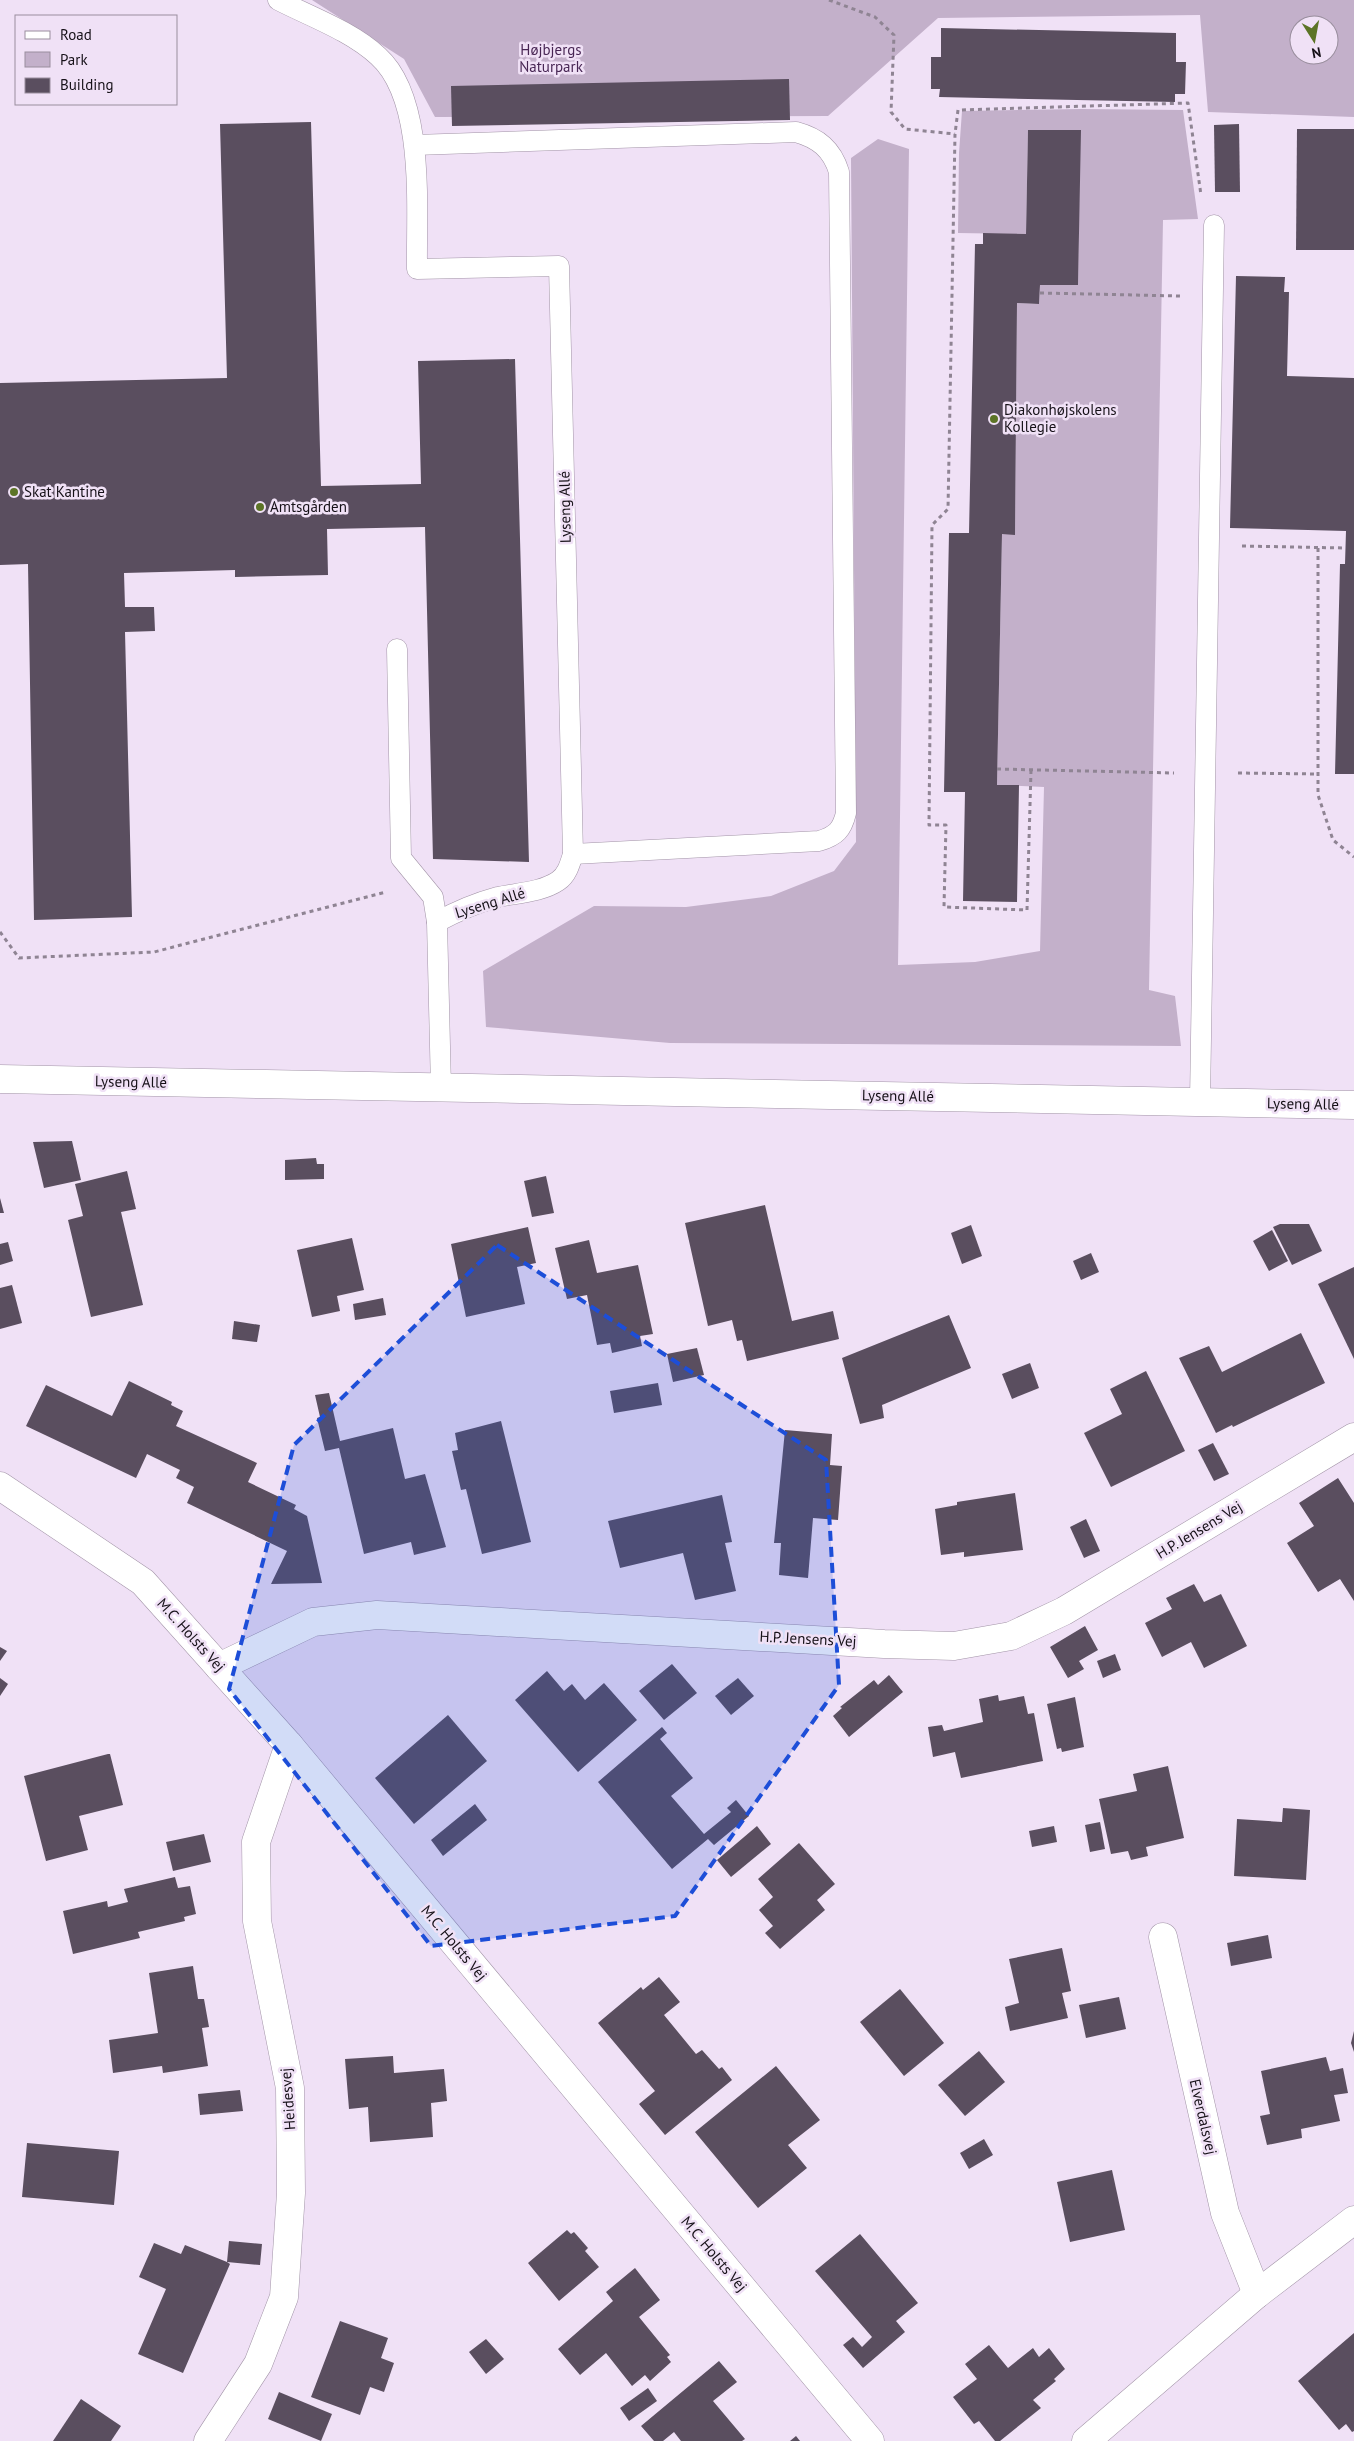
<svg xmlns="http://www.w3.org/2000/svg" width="1354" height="2441" viewBox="0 0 1354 2441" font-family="'PT Sans',sans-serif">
	<rect width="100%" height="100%" fill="#f0e1f6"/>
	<g fill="#c3b0ca" fill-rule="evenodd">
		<path d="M312,0H1354V117L1208,112L1200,15L938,18L828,116L435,117L404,59ZM1299,25H1329V55H1299Z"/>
		<polygon points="1081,109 1183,110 1198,219 1163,220 1149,990 1175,996 1181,1046 670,1043 486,1027 483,971 594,906 686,907 771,896 834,871 856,842 851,158 878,139 909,149 898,965 975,962 1040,951 1044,787 997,785 1002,534 1015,534 1017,303 1039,304 1040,285 1078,285 1080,130 1028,130 1026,234 958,233 959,153 962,111"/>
	</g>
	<g fill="#5a4e5f">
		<polygon points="941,28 1176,33 1176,62 1186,62 1185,94 1175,94 1175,102 939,97 940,89 931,89 931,57 941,57"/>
		<polygon points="789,79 790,120 452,126 451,86"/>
		<polygon points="311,122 321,486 421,484 418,361 515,359 529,862 433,859 425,527 327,529 328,575 235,577 235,570 124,573 125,607 154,607 155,631 125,632 132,917 34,920 28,564 0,565 0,383 227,378 220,124"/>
		<polygon points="1239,124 1240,192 1215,192 1214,125"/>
		<polygon points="1297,129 1354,129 1354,250 1296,250"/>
		<polygon points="1028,130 1081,130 1078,285 1040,285 1039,304 1017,303 1015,535 1002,534 997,785 1019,785 1017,902 963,901 965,792 944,792 949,533 969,533 975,244 983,244 983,233 1026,234"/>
		<polygon points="1236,276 1285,277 1284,292 1289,292 1287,376 1354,378 1354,774 1335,774 1340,564 1345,564 1346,531 1230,528"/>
		<polygon points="72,1141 81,1180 44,1188 33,1142"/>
		<polygon points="316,1158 317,1164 324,1164 324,1179 285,1180 285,1160"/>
		<polygon points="127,1171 136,1209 121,1212 143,1305 91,1317 68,1220 83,1216 75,1184"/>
		<polygon points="546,1176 554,1213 532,1217 524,1181"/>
		<polygon points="0,1198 4,1213 0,1213"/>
		<polygon points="765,1205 792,1321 833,1311 839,1339 747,1361 742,1340 737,1341 732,1320 708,1326 685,1223"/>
		<polygon points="1280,1224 1309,1224 1322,1251 1292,1265 1273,1227"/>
		<polygon points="971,1225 982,1256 962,1264 951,1233"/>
		<polygon points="528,1227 536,1263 517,1267 525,1304 466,1317 451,1244"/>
		<polygon points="1272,1230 1288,1261 1269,1271 1253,1241"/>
		<polygon points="352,1238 364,1290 337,1296 340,1311 312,1317 297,1250"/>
		<polygon points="589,1240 597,1273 638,1265 653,1334 640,1336 642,1346 612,1353 610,1343 597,1345 587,1295 567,1299 555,1248"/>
		<polygon points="8,1242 13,1261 0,1265 0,1244"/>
		<polygon points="1091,1253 1099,1272 1081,1280 1073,1261"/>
		<polygon points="1354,1267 1354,1359 1318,1284"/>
		<polygon points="12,1285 22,1323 0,1329 0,1288"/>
		<polygon points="383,1298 386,1315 355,1320 353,1304"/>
		<polygon points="949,1315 971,1368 882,1405 884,1418 860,1424 842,1358"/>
		<polygon points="234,1321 260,1325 257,1342 232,1339"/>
		<polygon points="1301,1333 1325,1383 1233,1427 1232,1425 1216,1433 1179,1358 1209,1346 1222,1372"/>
		<polygon points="697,1348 704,1375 673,1382 667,1354"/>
		<polygon points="1030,1363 1039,1388 1012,1399 1002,1374"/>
		<polygon points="1146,1371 1185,1451 1111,1487 1084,1433 1122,1414 1110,1389"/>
		<polygon points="129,1381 172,1402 171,1405 183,1411 176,1426 257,1463 248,1482 296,1505 294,1509 307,1516 322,1583 271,1584 287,1551 187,1503 194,1487 176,1478 180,1470 147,1454 136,1478 26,1426 46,1385 112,1416"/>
		<polygon points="658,1383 662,1405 614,1413 610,1391"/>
		<polygon points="329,1393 340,1441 393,1428 405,1479 425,1474 446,1547 414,1555 411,1542 364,1554 339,1448 325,1451 317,1418 320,1417 315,1395"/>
		<polygon points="501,1421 531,1542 482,1554 466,1489 461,1490 452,1451 458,1450 455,1433"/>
		<polygon points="785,1430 832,1434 830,1465 842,1466 838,1520 813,1518 808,1578 779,1575 781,1543 774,1543"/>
		<polygon points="1213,1443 1229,1474 1214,1481 1198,1450"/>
		<polygon points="1338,1478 1354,1503 1354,1601 1340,1579 1318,1592 1287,1543 1314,1526 1299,1503"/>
		<polygon points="1015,1493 1023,1550 964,1557 964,1552 941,1555 935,1509 957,1505 957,1502"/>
		<polygon points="722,1495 732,1542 725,1543 736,1591 695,1600 683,1553 620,1568 608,1521"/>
		<polygon points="1086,1519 1100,1551 1084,1558 1070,1527"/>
		<polygon points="1194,1584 1204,1602 1221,1594 1247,1646 1204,1668 1191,1642 1162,1657 1145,1623 1172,1609 1166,1598"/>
		<polygon points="1085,1626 1098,1650 1079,1661 1084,1669 1068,1678 1050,1647"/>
		<polygon points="0,1647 7,1651 0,1661"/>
		<polygon points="1115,1654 1121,1670 1103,1678 1097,1661"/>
		<polygon points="672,1664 697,1693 664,1720 639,1691"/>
		<polygon points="547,1671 564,1691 572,1684 585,1700 604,1683 637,1720 578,1772 515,1700"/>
		<polygon points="889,1675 903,1692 849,1737 833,1716 842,1708 840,1707 874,1680 878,1685"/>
		<polygon points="0,1678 8,1684 0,1696"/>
		<polygon points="738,1678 754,1696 731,1715 715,1696"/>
		<polygon points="998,1695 999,1701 1024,1696 1028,1714 1034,1713 1043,1761 961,1778 955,1752 933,1757 928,1727 942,1725 944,1731 983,1722 979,1699"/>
		<polygon points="1075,1697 1084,1747 1062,1752 1061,1748 1057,1749 1047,1704"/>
		<polygon points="448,1715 487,1761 414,1824 375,1778"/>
		<polygon points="662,1727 667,1733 660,1739 693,1778 671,1796 704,1834 731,1812 727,1808 736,1800 749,1816 714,1845 708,1839 672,1869 598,1782"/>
		<polygon points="108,1754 110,1754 123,1805 79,1816 88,1850 46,1861 24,1776"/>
		<polygon points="1168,1766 1184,1838 1146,1847 1148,1856 1131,1860 1128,1851 1111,1854 1099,1799 1137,1791 1133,1774"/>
		<polygon points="475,1804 487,1820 443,1856 431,1840"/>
		<polygon points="1283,1808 1310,1810 1306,1880 1234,1876 1237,1819 1282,1822"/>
		<polygon points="1100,1822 1105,1849 1090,1852 1085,1825"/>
		<polygon points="757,1826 771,1844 731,1877 717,1860"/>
		<polygon points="1054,1826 1057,1842 1032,1847 1029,1831"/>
		<polygon points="204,1834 211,1862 173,1871 166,1842"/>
		<polygon points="799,1843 835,1884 817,1900 825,1910 780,1949 765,1933 773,1926 759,1910 773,1897 758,1879"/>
		<polygon points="175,1877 178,1888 190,1886 196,1914 184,1917 185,1921 138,1932 140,1938 73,1954 63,1911 107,1901 108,1907 128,1902 124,1889"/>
		<polygon points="1268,1935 1272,1958 1231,1966 1227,1943"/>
		<polygon points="1062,1948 1071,1991 1062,1993 1068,2018 1010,2031 1005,2007 1019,2003 1009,1959"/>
		<polygon points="193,1966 198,1999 204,1999 209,2027 202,2028 208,2066 163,2073 162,2066 113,2073 109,2040 158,2033 149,1973"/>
		<polygon points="659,1977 680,2002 664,2015 696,2054 702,2050 719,2069 722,2067 732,2080 665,2135 639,2104 655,2091 598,2023 641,1987 643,1990"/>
		<polygon points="900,1989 944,2043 904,2076 860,2022"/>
		<polygon points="1119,1997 1126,2029 1086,2038 1079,2005"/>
		<polygon points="1354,2031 1354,2052 1351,2043"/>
		<polygon points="979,2051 1005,2082 965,2116 938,2085"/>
		<polygon points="393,2056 394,2073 444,2069 447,2101 431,2103 433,2137 370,2142 368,2107 349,2109 345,2059"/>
		<polygon points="1326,2057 1330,2071 1343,2068 1348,2093 1334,2095 1340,2121 1301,2129 1302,2138 1267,2145 1260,2116 1270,2114 1261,2071"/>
		<polygon points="776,2066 820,2120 788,2145 807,2168 758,2208 695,2132"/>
		<polygon points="240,2090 243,2111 200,2115 198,2094"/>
		<polygon points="984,2139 993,2155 969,2169 960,2153"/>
		<polygon points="27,2143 119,2151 114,2205 22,2197"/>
		<polygon points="1112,2170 1125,2230 1070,2242 1057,2182"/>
		<polygon points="567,2230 571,2234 574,2232 588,2248 585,2251 599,2267 559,2301 528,2263"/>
		<polygon points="860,2234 918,2303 896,2321 905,2332 863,2368 843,2345 853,2337 862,2347 872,2337 815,2271"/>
		<polygon points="229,2241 262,2244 260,2265 227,2262 230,2264 183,2373 138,2354 166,2289 139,2277 154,2243 181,2254 185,2245 227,2262"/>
		<polygon points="635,2268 660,2300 639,2317 670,2355 667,2357 671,2362 650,2381 645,2375 632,2386 606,2353 580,2375 558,2349 613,2301 606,2292"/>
		<polygon points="340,2321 388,2338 381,2358 394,2363 384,2392 370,2387 360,2415 311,2397"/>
		<polygon points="1354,2333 1354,2431 1352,2432 1346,2424 1339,2430 1298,2381"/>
		<polygon points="486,2339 504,2359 486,2374 469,2352"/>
		<polygon points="989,2345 1008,2368 1033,2348 1039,2357 1049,2348 1065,2369 1054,2379 1056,2381 1033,2400 1041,2408 1000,2441 995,2441 979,2421 974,2424 953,2397 977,2379 965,2364"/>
		<polygon points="719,2361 737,2382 713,2401 745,2439 742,2441 681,2441 674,2432 663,2441 654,2441 641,2426"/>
		<polygon points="648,2388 657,2401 629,2421 620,2408"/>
		<polygon points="279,2392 332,2414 321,2441 268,2419"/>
		<polygon points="81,2399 121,2426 111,2441 53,2441"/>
		<polygon points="796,2436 800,2441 790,2441"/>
	</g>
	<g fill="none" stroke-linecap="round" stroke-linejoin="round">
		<g stroke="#a294a7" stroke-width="21">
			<g id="lane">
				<path d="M278,0C311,17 351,31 378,56C426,99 416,210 417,269L559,266L573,854C570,864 567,875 558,881C542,892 517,893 498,897C476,903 457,911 437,922L441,1088"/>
				<path d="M415,145L796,132C818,138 832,149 839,172L846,813C842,830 836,836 819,841L573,854"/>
				<polyline points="397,649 401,858 433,897 437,922"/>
				<polyline points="1200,1101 1214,225"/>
			</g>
		</g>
		<g stroke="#a294a7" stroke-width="29">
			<g id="street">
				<polyline points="0,1079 1354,1105"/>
				<polyline points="0,1486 143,1582 289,1745 870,2441"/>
				<polyline points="219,1667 313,1622 377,1615 884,1644 954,1646 1011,1636 1064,1611 1354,1437"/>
				<polyline points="1163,1937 1225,2213 1257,2294"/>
				<polyline points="208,2441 258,2364 284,2297 291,2193 290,2088 257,1921 256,1842 289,1745"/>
				<polyline points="1086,2441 1257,2294 1354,2220"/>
			</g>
		</g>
		<g stroke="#8f8493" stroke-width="3" stroke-dasharray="4 4" stroke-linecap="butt">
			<polyline points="829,0 875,17 894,35 891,112 905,129 955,134"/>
			<polyline points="1040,293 1181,296"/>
			<polyline points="1242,546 1345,548"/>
			<polyline points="1318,548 1318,795 1333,840 1354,857"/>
			<polyline points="997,769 1174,773"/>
			<polyline points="1031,770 1027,910 944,907 946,825 929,825 932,525 948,509 955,134 958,110 1188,103 1201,195"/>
			<polyline points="1238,773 1318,774"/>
			<polyline points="0,932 19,958 154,952 386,892"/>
		</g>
		<use href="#lane" stroke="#fff" stroke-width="20"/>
		<use href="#street" stroke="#fff" stroke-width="28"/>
	</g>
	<path fill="#1d4ed8" fill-opacity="0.2" stroke="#1d4ed8" stroke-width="4" stroke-dasharray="10 6" stroke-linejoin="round" d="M497,1245L826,1460L839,1685L675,1916L431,1946L229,1689L294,1445Z"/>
	<g fill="#5c7426" stroke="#f0e1f6" stroke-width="2">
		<circle cx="994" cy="419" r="5"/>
		<circle cx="14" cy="492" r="5"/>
		<circle cx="260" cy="507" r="5"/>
	</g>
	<g text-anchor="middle" stroke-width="5" stroke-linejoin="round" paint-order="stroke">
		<g font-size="15" fill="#482654" stroke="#f0e1f6">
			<text x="551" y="55">Højbjergs<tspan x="551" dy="17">Naturpark</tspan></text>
		</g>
		<g font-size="15" fill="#161118" stroke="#f0e1f6" text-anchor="start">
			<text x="1004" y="415">Diakonhøjskolens<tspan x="1004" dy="17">Kollegie</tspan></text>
			<text x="24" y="497">Skat Kantine</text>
			<text x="270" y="512">Amtsgården</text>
		</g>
		<g font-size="15" fill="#161118" stroke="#f0e1f6">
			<text transform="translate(565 507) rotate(-91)" y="5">Lyseng Allé</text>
			<text transform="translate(490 903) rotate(-17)" y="5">Lyseng Allé</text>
			<text transform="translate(131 1082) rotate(1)" y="5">Lyseng Allé</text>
			<text transform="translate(898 1096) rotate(1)" y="5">Lyseng Allé</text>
			<text transform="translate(1303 1104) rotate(1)" y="5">Lyseng Allé</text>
			<text transform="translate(1199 1530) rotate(-31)" y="5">H.P. Jensens Vej</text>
			<text transform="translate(191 1635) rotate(48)" y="5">M.C. Holsts Vej</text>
			<text transform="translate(808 1639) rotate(3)" y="5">H.P. Jensens Vej</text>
			<text transform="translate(454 1943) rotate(50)" y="5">M.C. Holsts Vej</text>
			<text transform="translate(288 2099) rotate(-94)" y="5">Heidesvej</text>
			<text transform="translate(1203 2117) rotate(77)" y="5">Elverdalsvej</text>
			<text transform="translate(714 2254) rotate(50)" y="5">M.C. Holsts Vej</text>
		</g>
	</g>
	<rect x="15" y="15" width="162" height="90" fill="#f0e1f6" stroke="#998e9d"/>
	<rect x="25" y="31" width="25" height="8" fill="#ffffff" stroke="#998e9d"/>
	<text x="60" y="40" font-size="15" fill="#161118">Road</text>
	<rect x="25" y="52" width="25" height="15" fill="#c3b0ca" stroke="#998e9d"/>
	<text x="60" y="65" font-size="15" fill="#161118">Park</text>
	<rect x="25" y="78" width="25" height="15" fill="#5a4e5f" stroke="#998e9d"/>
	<text x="60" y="90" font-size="15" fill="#161118">Building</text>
	<g transform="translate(1314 40) rotate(169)"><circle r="24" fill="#f0e1f6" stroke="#998e9d"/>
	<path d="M0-4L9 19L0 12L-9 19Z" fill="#5c7426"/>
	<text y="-8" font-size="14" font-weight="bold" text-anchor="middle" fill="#161118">N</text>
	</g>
</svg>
